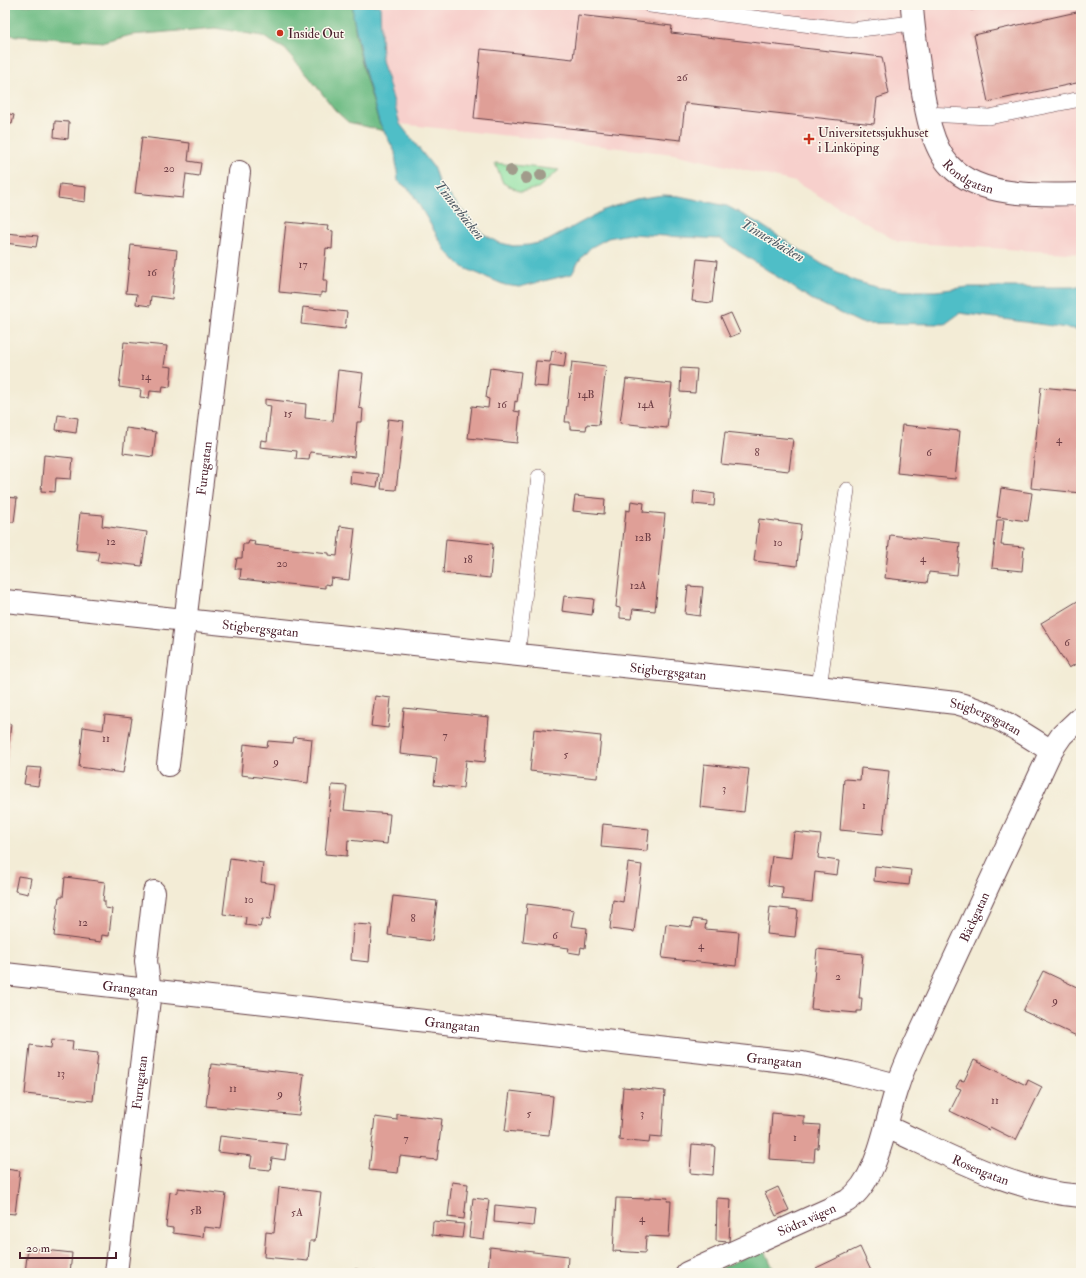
<svg xmlns="http://www.w3.org/2000/svg" width="1086" height="1278" viewBox="0 0 1086 1278" font-family="'IM FELL Double Pica',serif">
	<rect width="100%" height="100%" fill="#fbf7ec"/>
	<filter id="ink" filterUnits="userSpaceOnUse"><feTurbulence type="fractalNoise" baseFrequency=".025" numOctaves="2"/><feDisplacementMap in="SourceGraphic" scale="8" xChannelSelector="R" yChannelSelector="G"/><feConvolveMatrix kernelMatrix="1 2 1 2 8 2 1 2 1" color-interpolation-filters="sRGB"/></filter>
	<filter id="wash" filterUnits="userSpaceOnUse"><feTurbulence type="fractalNoise" baseFrequency=".012" numOctaves="4" result="noise"/><feDisplacementMap in="SourceGraphic" scale="16" xChannelSelector="R" yChannelSelector="G"/><feGaussianBlur stdDeviation="0.9" result="paint"/><feColorMatrix in="noise" values="0 0 0 0 0 0 0 0 0 0 0 0 0 0 0 0 0 1.4 0 .05"/><feComposite in="paint" operator="in"/></filter>
	<g filter="url(#wash)">
		<rect width="100%" height="100%" fill="#f3ecd6"/>
		<polygon fill="#f7d0cc" points="380,5 1081,5 1081,254 898,242 795,182 674,154 400,124 382,60"/>
		<polygon fill="#8de0a1" stroke="#6c8066" points="495,163 559,170 538,188 521,192 503,183"/>
		<g fill="#72be87" stroke="#5e6e59">
			<path d="M5,5H353C354,45 368,84 379,122L384,131L348,122L335,110L310,78L285,49L262,36L215,28L131,35L105,42L18,36L5,34Z"/>
			<polygon points="764,1248 775,1273 711,1273"/>
		</g>
		<polygon fill="#50bec7" stroke="#4d6e79" points="353,5 380,5 382,60 400,124 434,168 438,182 482,233 497,242 513,246 529,245 547,241 604,210 636,199 663,195 679,196 727,206 758,223 822,264 855,281 876,287 904,291 936,291 968,287 1081,287 1081,330 960,313 945,324 861,323 811,299 720,239 629,234 608,238 590,248 579,261 572,274 519,287 505,285 462,267 446,251 411,191 398,181 395,152 379,122 362,61 353,16"/>
		<g id="blocks">
			<g fill="#df9f97">
				<polygon points="970,5 994,5 994,6 971,10"/>
				<polygon points="1081,11 1081,82 988,102 974,35"/>
				<polygon points="578,15 672,26 671,33 882,57 889,94 877,98 874,124 685,103 681,140 474,118 481,49 573,59"/>
				<polygon points="5,113 14,115 12,124 5,123"/>
				<polygon points="55,121 69,122 68,139 54,137"/>
				<polygon points="142,137 190,143 188,161 201,163 199,176 186,174 183,198 135,193"/>
				<polygon points="60,184 86,187 85,202 58,198"/>
				<polygon points="286,222 328,226 327,230 333,231 332,249 326,248 323,280 327,280 326,293 321,292 321,296 279,292"/>
				<polygon points="5,233 38,236 36,247 5,243"/>
				<polygon points="131,245 177,250 172,299 151,296 150,306 136,304 137,294 126,293"/>
				<polygon points="697,259 717,261 712,303 692,301"/>
				<polygon points="303,307 347,312 345,329 301,324"/>
				<polygon points="731,313 740,333 730,337 721,317"/>
				<polygon points="124,342 167,346 164,366 172,367 170,387 163,386 162,392 150,391 149,398 140,397 141,390 119,387"/>
				<polygon points="552,351 566,353 564,367 550,365 548,387 533,386 536,361 550,362"/>
				<polygon points="572,362 606,366 599,425 587,424 586,430 570,429 570,422 565,422"/>
				<polygon points="490,368 521,372 517,402 515,401 514,411 520,412 517,443 468,438 472,406 488,408 489,399 486,398"/>
				<polygon points="681,368 697,369 695,393 680,392"/>
				<polygon points="338,370 363,373 359,408 363,409 362,422 357,422 354,457 310,452 309,460 296,459 297,451 260,447 261,440 267,441 271,406 265,405 265,399 306,404 305,418 333,421"/>
				<polygon points="626,379 672,384 667,428 620,423"/>
				<polygon points="1041,387 1081,391 1081,493 1031,488"/>
				<polygon points="58,415 78,418 76,433 56,430"/>
				<polygon points="388,419 404,421 396,490 381,489"/>
				<polygon points="902,425 960,431 955,479 897,473"/>
				<polygon points="126,428 156,432 153,457 123,453"/>
				<polygon points="725,432 793,439 789,471 721,464"/>
				<polygon points="44,455 73,458 71,479 56,478 55,492 41,491"/>
				<polygon points="351,471 379,474 377,487 350,483"/>
				<polygon points="1001,488 1032,493 1028,521 997,517"/>
				<polygon points="694,491 715,494 714,506 693,504"/>
				<polygon points="575,496 605,499 604,514 573,511"/>
				<polygon points="5,497 17,498 14,522 7,522 6,528"/>
				<polygon points="631,501 644,503 643,512 665,514 655,611 633,609 631,619 620,618 620,608 616,607 626,510 630,511"/>
				<polygon points="80,513 103,515 102,526 147,532 142,566 97,561 99,552 76,550"/>
				<polygon points="759,519 801,524 797,566 754,561"/>
				<polygon points="997,520 1004,520 1001,545 1024,547 1022,571 992,568"/>
				<polygon points="340,526 355,528 349,580 331,578 330,585 325,584 325,588 240,579 241,569 235,569 237,558 242,558 243,544 248,544 249,540 255,541 254,545 329,553 329,555 337,556"/>
				<polygon points="890,535 960,543 957,575 929,572 927,583 885,578"/>
				<polygon points="446,539 493,544 490,578 443,573"/>
				<polygon points="688,586 703,587 700,616 685,614"/>
				<polygon points="564,596 594,599 592,615 562,611"/>
				<polygon points="1081,599 1081,661 1069,668 1041,623"/>
				<polygon points="375,696 391,698 388,728 371,726"/>
				<polygon points="404,708 489,717 485,762 466,760 463,788 434,785 437,758 400,754"/>
				<polygon points="105,715 132,718 123,773 79,767 83,727 103,730"/>
				<polygon points="5,723 11,724 6,768 5,768"/>
				<polygon points="534,729 601,736 597,778 530,771"/>
				<polygon points="294,737 312,739 308,783 241,775 244,744 267,747 268,741 293,743"/>
				<polygon points="704,764 749,769 744,812 700,807"/>
				<polygon points="27,767 41,768 38,786 24,784"/>
				<polygon points="861,768 889,771 883,834 840,830 844,779 860,780"/>
				<polygon points="332,785 347,786 344,810 390,814 387,844 348,840 347,856 325,854"/>
				<polygon points="603,824 649,829 647,851 601,847"/>
				<polygon points="794,832 821,835 818,858 839,861 837,875 815,872 812,902 782,899 783,887 768,885 772,856 791,858"/>
				<polygon points="230,858 263,863 261,882 275,884 270,920 262,919 260,927 245,925 246,917 223,914"/>
				<polygon points="628,863 642,865 634,932 610,929 613,900 623,902"/>
				<polygon points="875,866 911,870 909,885 874,881"/>
				<polygon points="18,876 31,878 28,894 15,891"/>
				<polygon points="65,877 105,882 103,901 105,901 105,908 112,909 109,936 102,935 101,942 54,936 59,897 63,897"/>
				<polygon points="393,896 437,901 432,941 388,935"/>
				<polygon points="527,904 574,910 571,926 587,928 585,948 581,947 580,954 568,952 569,948 523,942"/>
				<polygon points="770,907 798,910 795,937 767,934"/>
				<polygon points="693,919 706,921 705,929 739,932 736,966 662,958 666,924 692,927"/>
				<polygon points="353,924 372,925 369,962 351,960"/>
				<polygon points="817,949 863,954 859,998 862,998 861,1011 857,1011 857,1013 811,1009"/>
				<polygon points="1043,971 1081,989 1081,1038 1023,1011"/>
				<polygon points="52,1039 73,1041 72,1050 98,1053 93,1101 25,1094 30,1045 51,1048"/>
				<polygon points="974,1060 1026,1085 1028,1080 1042,1087 1016,1140 990,1127 989,1130 950,1111 961,1089 956,1087 960,1080 964,1081"/>
				<polygon points="211,1064 304,1074 299,1115 206,1106"/>
				<polygon points="623,1087 665,1091 662,1137 650,1136 649,1143 619,1140"/>
				<polygon points="510,1091 553,1096 549,1135 505,1131"/>
				<polygon points="772,1113 804,1116 804,1124 820,1125 818,1148 815,1148 814,1162 769,1159"/>
				<polygon points="397,1114 442,1119 437,1160 400,1156 398,1173 369,1170 375,1117 397,1120"/>
				<polygon points="220,1136 287,1144 285,1160 272,1158 270,1170 250,1168 252,1156 218,1152"/>
				<polygon points="692,1144 715,1146 713,1175 690,1173"/>
				<polygon points="5,1169 20,1171 15,1214 5,1213"/>
				<polygon points="452,1182 468,1184 464,1219 448,1217"/>
				<polygon points="279,1187 321,1192 315,1241 310,1241 308,1261 264,1257 266,1232 274,1233"/>
				<polygon points="778,1187 789,1210 776,1216 765,1193"/>
				<polygon points="178,1188 226,1194 221,1229 204,1227 203,1237 173,1233 173,1228 166,1227 170,1192 178,1193"/>
				<polygon points="650,1197 668,1198 667,1201 671,1201 669,1237 646,1236 645,1253 613,1251 616,1198 650,1199"/>
				<polygon points="473,1198 489,1200 484,1239 469,1237"/>
				<polygon points="717,1198 731,1199 729,1242 716,1241"/>
				<polygon points="495,1205 535,1209 533,1226 494,1222"/>
				<polygon points="433,1221 464,1224 462,1238 432,1235"/>
				<polygon points="490,1247 568,1256 567,1273 488,1273"/>
				<polygon points="860,1247 872,1273 819,1273 816,1268"/>
				<polygon points="28,1248 72,1253 70,1273 25,1273"/>
				<polygon points="355,1269 380,1272 380,1273 354,1273"/>
			</g>
		</g>
	</g>
	<g filter="url(#ink)">
		<use href="#blocks" fill-opacity="0" stroke="#633e45" stroke-width="1"/>
		<g fill="none" stroke-linecap="round" stroke-linejoin="round">
			<g stroke="#633e45" stroke-width="16">
				<g id="lane">
					<polyline points="650,5 851,30 913,23"/>
					<polyline points="926,114 989,117 1081,99"/>
					<polyline points="517,655 539,477"/>
					<polyline points="819,687 847,490"/>
				</g>
			</g>
			<g stroke="#633e45" stroke-width="24">
				<g id="street">
					<path id="s1" d="M912,5C913,32 919,59 922,87C926,111 932,147 950,166C980,198 1041,195 1081,194"/>
					<path id="s2" d="M5,601L784,683L956,703C992,712 1020,731 1051,751"/>
					<path id="s3" d="M168,765L239,172"/>
					<path id="s4" d="M5,974L802,1063L851,1073L897,1085"/>
					<path id="s5" d="M887,1127C949,1155 1011,1191 1081,1196"/>
					<path id="s6" d="M116,1273L150,991L146,961L154,892"/>
					<path id="s7" d="M687,1273L847,1201C880,1178 885,1120 898,1085C903,1069 910,1054 917,1039L1051,751L1062,735L1081,717"/>
				</g>
			</g>
			<use href="#lane" stroke="#fff" stroke-width="15"/>
			<use href="#street" stroke="#fff" stroke-width="22"/>
		</g>
		<g fill="#a19b8b">
			<circle cx="511" cy="171" r="6"/>
			<circle cx="541" cy="175" r="6"/>
			<circle cx="526" cy="178" r="6"/>
		</g>
	</g>
	<g fill="#c8321e" stroke="#fbf7ec" stroke-width="1.5">
		<circle cx="280" cy="33" r="4"/>
		<path d="M807 133h4v4h4v4h-4v4h-4v-4h-4v-4h4z"/>
	</g>
	<g text-anchor="middle" stroke-width="3" stroke-linejoin="round" paint-order="stroke">
		<g font-size="11" fill="#6f3f46">
			<text x="682" y="81">26</text>
			<text x="169" y="172">20</text>
			<text x="303" y="268">17</text>
			<text x="152" y="276">16</text>
			<text x="146" y="380">14</text>
			<text x="586" y="398">14B</text>
			<text x="502" y="408">16</text>
			<text x="646" y="408">14A</text>
			<text x="288" y="417">15</text>
			<text x="1059" y="443">4</text>
			<text x="757" y="456">8</text>
			<text x="929" y="456">6</text>
			<text x="643" y="541">12B</text>
			<text x="111" y="545">12</text>
			<text x="778" y="546">10</text>
			<text x="923" y="562">4</text>
			<text x="468" y="563">18</text>
			<text x="282" y="567">20</text>
			<text x="638" y="589">12A</text>
			<text x="1067" y="646">6</text>
			<text x="445" y="739">7</text>
			<text x="106" y="742">11</text>
			<text x="566" y="758">5</text>
			<text x="276" y="765">9</text>
			<text x="724" y="792">3</text>
			<text x="864" y="809">1</text>
			<text x="249" y="903">10</text>
			<text x="413" y="922">8</text>
			<text x="83" y="926">12</text>
			<text x="555" y="939">6</text>
			<text x="701" y="949">4</text>
			<text x="838" y="980">2</text>
			<text x="1055" y="1004">9</text>
			<text x="61" y="1077">13</text>
			<text x="233" y="1092">11</text>
			<text x="280" y="1097">9</text>
			<text x="995" y="1104">11</text>
			<text x="529" y="1117">5</text>
			<text x="642" y="1117">3</text>
			<text x="795" y="1141">1</text>
			<text x="406" y="1142">7</text>
			<text x="196" y="1214">5B</text>
			<text x="297" y="1216">5A</text>
			<text x="642" y="1222">4</text>
		</g>
		<g font-size="13" fill="#4a1f2b" stroke="#fbf7ec" text-anchor="start">
			<text x="288" y="38">Inside Out</text>
			<text x="818" y="137">Universitetssjukhuset<tspan x="818" dy="15">i Linköping</tspan></text>
		</g>
		<g font-size="13" fill="#4a1f2b" stroke="#fbf7ec">
			<text dy="5" stroke="none"><textPath href="#s1" startOffset="189">Rondgatan</textPath></text>
			<text dy="5" stroke="none"><textPath href="#s3" startOffset="299">Furugatan</textPath></text>
			<text dy="5" stroke="none"><textPath href="#s2" startOffset="257">Stigbergsgatan</textPath></text>
			<text dy="5" stroke="none"><textPath href="#s2" startOffset="667">Stigbergsgatan</textPath></text>
			<text dy="5" stroke="none"><textPath href="#s2" startOffset="989">Stigbergsgatan</textPath></text>
			<text dy="5" stroke="none"><textPath href="#s7" startOffset="489">Bäckgatan</textPath></text>
			<text dy="5" stroke="none"><textPath href="#s4" startOffset="126">Grangatan</textPath></text>
			<text dy="5" stroke="none"><textPath href="#s4" startOffset="450">Grangatan</textPath></text>
			<text dy="5" stroke="none"><textPath href="#s4" startOffset="774">Grangatan</textPath></text>
			<text dy="5" stroke="none"><textPath href="#s6" startOffset="192">Furugatan</textPath></text>
			<text dy="5" stroke="none"><textPath href="#s5" startOffset="103">Rosengatan</textPath></text>
			<text dy="5" stroke="none"><textPath href="#s7" startOffset="131">Södra vägen</textPath></text>
		</g>
		<g font-size="14" font-style="italic" fill="#4c5762" stroke="#fbf7ec">
			<text transform="translate(460 210) rotate(52)" y="5">Tinnerbäcken</text>
			<text transform="translate(773 240) rotate(31)" y="5">Tinnerbäcken</text>
		</g>
	</g>
	<rect width="1086" height="1278" fill="none" stroke="#fbf7ec" stroke-width="20"/>
	<path d="M20 1252v6h96v-6" fill="none" stroke="#4a1f2b" stroke-width="2"/>
	<text x="26" y="1252" font-size="12" fill="#4a1f2b" stroke="#fbf7ec" stroke-width="3" paint-order="stroke">20 m</text>
</svg>
